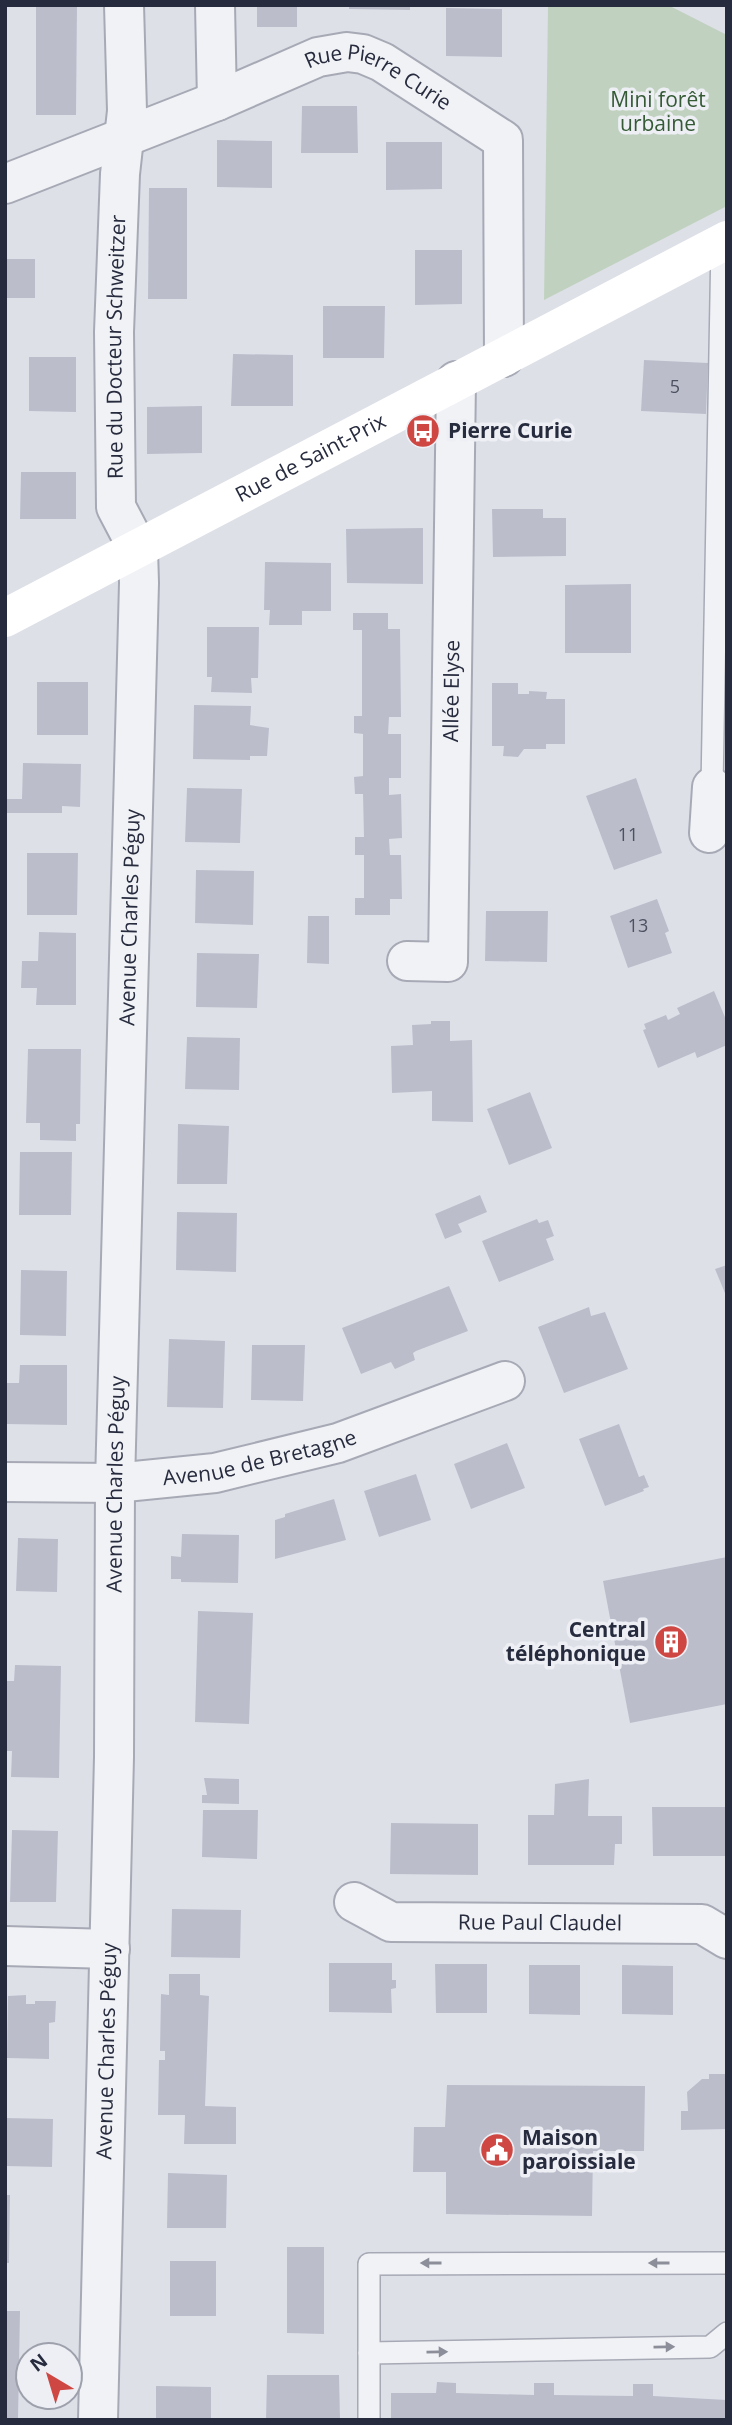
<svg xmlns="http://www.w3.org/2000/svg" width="732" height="2425" viewBox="0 0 732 2425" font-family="'Open Sans',sans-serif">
	<rect width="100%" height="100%" fill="#dee0e8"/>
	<polygon fill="#c0d2bf" points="548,5 668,5 727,35 727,206 544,300"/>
	<g fill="#bbbeca">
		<polygon points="36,5 77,5 76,115 36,115"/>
		<rect x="257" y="5" width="40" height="22"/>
		<polygon points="349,5 410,5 410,10 349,9"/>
		<polygon points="446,8 502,9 502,57 446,56"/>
		<polygon points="302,106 357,106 358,153 301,153"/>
		<polygon points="217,140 272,141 272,188 217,187"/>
		<polygon points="386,142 442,142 442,189 386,190"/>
		<polygon points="149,188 187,188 187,299 148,299"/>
		<polygon points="415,250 462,250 462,304 415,305"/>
		<rect x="5" y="259" width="30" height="39"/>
		<polygon points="323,306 385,306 384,358 323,358"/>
		<polygon points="233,354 293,355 293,406 231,406"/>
		<polygon points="29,357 76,357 76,412 29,411"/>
		<polygon points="644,360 708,363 706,414 641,411"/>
		<polygon points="202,406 202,453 147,454 147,407"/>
		<polygon points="21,472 76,472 76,519 20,519"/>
		<polygon points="492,509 543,509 543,518 566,518 566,556 493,557"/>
		<polygon points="423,528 423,584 347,583 346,529"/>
		<polygon points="265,562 331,563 331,611 302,611 302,625 269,625 270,610 264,610"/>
		<polygon points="631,584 631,653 565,653 565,585"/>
		<polygon points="353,613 388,613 388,629 400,629 401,717 389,717 388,734 401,734 401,778 389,778 389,795 401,794 402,838 389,839 390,855 401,855 402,899 390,899 390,915 355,915 355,898 364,898 364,855 355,855 355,837 364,837 363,794 355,794 354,777 363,776 363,734 354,733 354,716 362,716 362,630 353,630"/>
		<polygon points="207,627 259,627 258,678 251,678 252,693 211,692 212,677 207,677"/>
		<rect x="37" y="682" width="51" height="53"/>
		<polygon points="492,683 518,683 518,694 529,694 529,691 547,692 546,699 565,699 565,744 546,744 546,749 524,749 518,757 503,756 504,746 492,746"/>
		<polygon points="194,705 251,706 250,725 269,728 267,756 250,756 250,760 193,759"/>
		<polygon points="23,763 81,764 80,807 62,806 62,813 7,813 7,799 22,799"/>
		<polygon points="636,778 662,853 614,870 586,796"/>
		<polygon points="187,788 242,789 240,843 185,842"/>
		<polygon points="27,853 78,853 77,915 27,915"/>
		<polygon points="196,870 254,871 253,925 195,923"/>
		<polygon points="657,899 669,931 665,933 672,953 628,968 610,916"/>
		<polygon points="486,911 548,911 547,962 485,961"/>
		<polygon points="308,916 329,916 329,964 307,963"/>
		<polygon points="39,932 76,933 76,1005 36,1005 37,988 21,988 22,961 38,961"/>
		<polygon points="197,953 259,954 257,1008 196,1007"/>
		<polygon points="714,991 727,1022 727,1045 697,1058 695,1052 658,1068 643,1030 646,1029 644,1024 666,1015 668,1020 680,1014 677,1008"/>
		<polygon points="431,1021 450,1021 450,1041 472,1040 473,1122 432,1121 432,1091 392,1093 391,1046 413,1045 412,1025 431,1024"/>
		<polygon points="187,1037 240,1038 239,1090 185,1089"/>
		<polygon points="28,1049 81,1049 80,1124 76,1124 76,1141 40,1140 40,1123 26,1123"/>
		<polygon points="530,1092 552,1148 509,1165 487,1109"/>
		<polygon points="178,1124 229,1126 227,1184 177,1184"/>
		<polygon points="20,1152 72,1152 71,1215 19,1215"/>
		<polygon points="480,1195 487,1212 458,1224 462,1232 445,1239 435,1214"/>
		<polygon points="177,1212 237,1213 236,1272 176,1270"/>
		<polygon points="537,1219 539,1223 548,1220 554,1236 546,1239 554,1260 499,1282 482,1241"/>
		<polygon points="727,1265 727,1298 715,1269"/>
		<polygon points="21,1270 67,1271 66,1336 20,1335"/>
		<polygon points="449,1286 468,1331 416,1351 413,1353 415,1360 395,1369 391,1362 361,1374 342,1328"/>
		<polygon points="589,1307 591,1316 605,1312 628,1369 564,1393 538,1327"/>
		<polygon points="169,1339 225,1341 223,1408 167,1407"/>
		<polygon points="252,1345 305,1345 303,1401 251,1400"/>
		<polygon points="20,1365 67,1365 67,1425 5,1424 5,1383 19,1383"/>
		<polygon points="619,1424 639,1477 644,1475 649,1487 643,1489 644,1491 605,1506 579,1439"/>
		<polygon points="507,1443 525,1488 471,1509 454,1464"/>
		<polygon points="416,1474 431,1520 379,1537 364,1491"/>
		<polygon points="334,1499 346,1540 275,1559 275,1520 285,1517 285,1514"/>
		<polygon points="182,1534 239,1535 238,1583 181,1582 181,1579 171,1579 171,1556 181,1557"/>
		<polygon points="18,1538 58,1539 57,1592 16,1591"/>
		<polygon points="727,1557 727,1704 630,1723 603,1581"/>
		<polygon points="198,1611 253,1613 249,1724 195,1722"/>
		<polygon points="15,1665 61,1666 59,1778 11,1777 12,1751 5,1751 5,1681 14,1681"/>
		<polygon points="204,1778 239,1779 239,1804 202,1803 202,1795 207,1795"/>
		<polygon points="589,1779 588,1816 622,1816 622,1844 615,1844 614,1865 528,1865 528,1815 554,1815 555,1784"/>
		<polygon points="652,1807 727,1807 727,1856 653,1856"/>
		<polygon points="203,1810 258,1810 257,1859 202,1857"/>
		<polygon points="391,1823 478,1824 478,1875 390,1874"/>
		<polygon points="12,1830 58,1831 56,1902 10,1902"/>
		<polygon points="172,1909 241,1910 240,1958 171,1957"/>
		<polygon points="329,1963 392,1963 392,1980 396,1980 396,1988 391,1989 392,2013 329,2012"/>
		<polygon points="435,1964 487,1964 487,2013 436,2013"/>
		<polygon points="529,1965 580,1965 580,2015 529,2014"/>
		<polygon points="622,1965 673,1966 673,2015 622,2014"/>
		<polygon points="169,1974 200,1974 200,1995 209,1996 205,2106 236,2107 236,2144 184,2144 185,2115 158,2115 159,2060 165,2060 165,2051 160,2051 161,1994 169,1995"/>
		<polygon points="26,1995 26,2004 35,2004 35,2001 56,2001 55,2022 49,2023 49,2059 7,2058 8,1996"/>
		<polygon points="709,2074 727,2074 727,2129 681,2130 681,2111 688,2111 687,2092 702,2079 709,2079"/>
		<polygon points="447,2085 645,2086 644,2151 593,2151 592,2216 446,2214 446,2172 413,2172 414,2127 445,2127"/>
		<polygon points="5,2118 53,2119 52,2167 5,2166"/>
		<polygon points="168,2173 227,2175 226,2228 167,2228"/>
		<polygon points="5,2195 10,2195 9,2263 5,2263"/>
		<polygon points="287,2247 324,2247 324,2334 287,2333"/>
		<rect x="170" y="2261" width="46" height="55"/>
		<polygon points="5,2311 20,2311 18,2419 5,2418"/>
		<polygon points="267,2375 339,2375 340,2420 266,2420"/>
		<polygon points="437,2382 456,2383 456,2393 534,2395 534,2383 554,2383 554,2395 633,2396 633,2384 653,2384 653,2396 727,2400 727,2420 391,2420 391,2393 436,2393"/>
		<polygon points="156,2386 211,2387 211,2420 156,2420"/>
	</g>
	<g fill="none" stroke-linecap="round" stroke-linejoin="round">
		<g stroke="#a7aab5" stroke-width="24">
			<g id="lane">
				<polyline points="722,243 712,787 722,788"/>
				<polyline points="369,2353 710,2347 727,2333"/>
				<polyline points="369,2420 369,2264 727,2263"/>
			</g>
		</g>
		<g stroke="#a7aab5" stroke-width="42">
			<g id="street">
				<polyline points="215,5 217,101"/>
				<path id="s1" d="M5,184L217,101L318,57L347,52L363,54L382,62L503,140L504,357"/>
				<polyline points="709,833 712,787"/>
				<path id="s2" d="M407,961L448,962L456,381"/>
				<path id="s3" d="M5,1482L115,1483L215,1473L338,1443L505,1381"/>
				<path id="s4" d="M354,1902L391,1922L702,1924L727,1939"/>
				<polyline points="5,1946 110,1949"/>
				<path id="s5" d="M98,2420L114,1757L115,1483L139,583L138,549L116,507L114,332L120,174L127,111L124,5"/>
			</g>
		</g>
		<use href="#lane" stroke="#f1f2f6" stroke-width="21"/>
		<use href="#street" stroke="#f1f2f6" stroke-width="38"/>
		<path stroke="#fff" stroke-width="38" id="s6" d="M5,618L727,240"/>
	</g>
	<defs><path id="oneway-solid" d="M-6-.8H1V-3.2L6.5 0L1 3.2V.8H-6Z" transform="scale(1.75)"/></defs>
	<g fill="#8c8e9a">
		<use href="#oneway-solid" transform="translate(431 2263) rotate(180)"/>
		<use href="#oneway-solid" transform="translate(659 2263) rotate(180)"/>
		<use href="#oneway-solid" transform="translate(664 2347) rotate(-1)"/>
		<use href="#oneway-solid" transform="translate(437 2352) rotate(-1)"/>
	</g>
	<defs>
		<g id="bus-disc" transform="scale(1.75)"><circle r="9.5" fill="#ce4742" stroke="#edeff5"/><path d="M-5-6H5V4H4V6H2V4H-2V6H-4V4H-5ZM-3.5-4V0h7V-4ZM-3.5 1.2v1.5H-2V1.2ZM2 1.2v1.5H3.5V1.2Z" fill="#fff"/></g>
		<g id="building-disc" transform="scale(1.75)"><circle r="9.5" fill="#ce4742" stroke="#edeff5"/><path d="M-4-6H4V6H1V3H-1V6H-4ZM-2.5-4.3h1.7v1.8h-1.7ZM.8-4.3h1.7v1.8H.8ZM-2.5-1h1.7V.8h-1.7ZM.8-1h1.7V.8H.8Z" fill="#fff"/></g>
		<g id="civic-disc" transform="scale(1.75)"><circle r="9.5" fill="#ce4742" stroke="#edeff5"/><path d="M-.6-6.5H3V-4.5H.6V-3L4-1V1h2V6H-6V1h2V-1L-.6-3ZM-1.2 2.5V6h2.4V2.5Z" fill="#fff"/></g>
	</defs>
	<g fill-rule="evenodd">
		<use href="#bus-disc" x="423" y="431"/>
		<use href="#building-disc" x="671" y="1642"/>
		<use href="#civic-disc" x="497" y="2150"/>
	</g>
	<g text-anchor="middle" stroke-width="7" stroke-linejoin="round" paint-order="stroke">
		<g font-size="18" fill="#4c5061">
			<text x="675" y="393">5</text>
			<text x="628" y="841">11</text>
			<text x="638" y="932">13</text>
		</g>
		<g font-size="21" fill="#272b3e" stroke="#edeff5">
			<text dy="7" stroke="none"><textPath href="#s1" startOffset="404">Rue Pierre Curie</textPath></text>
			<text dy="7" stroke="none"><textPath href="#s5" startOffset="2079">Rue du Docteur Schweitzer</textPath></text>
			<text dy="7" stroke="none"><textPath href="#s6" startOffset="345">Rue de Saint-Prix</textPath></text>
			<text dy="7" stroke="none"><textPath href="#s2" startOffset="312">Allée Elyse</textPath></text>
			<text dy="7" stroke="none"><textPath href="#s5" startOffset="1503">Avenue Charles Péguy</textPath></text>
			<text dy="7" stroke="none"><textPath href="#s3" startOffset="257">Avenue de Bretagne</textPath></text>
			<text dy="7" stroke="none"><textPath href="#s5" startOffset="936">Avenue Charles Péguy</textPath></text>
			<text dy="7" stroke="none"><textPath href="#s4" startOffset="191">Rue Paul Claudel</textPath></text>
			<text dy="7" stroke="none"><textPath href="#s5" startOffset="369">Avenue Charles Péguy</textPath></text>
		</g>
		<g font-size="21" fill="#355a35" stroke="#edeff5">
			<text x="658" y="107">Mini forêt<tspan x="658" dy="24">urbaine</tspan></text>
		</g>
		<g font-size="21" font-weight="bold" fill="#272b3e" stroke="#edeff5" text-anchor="start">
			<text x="448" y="438">Pierre Curie</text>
			<text x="646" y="1637" text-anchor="end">Central<tspan x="646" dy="24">téléphonique</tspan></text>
			<text x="522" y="2145">Maison<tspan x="522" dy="24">paroissiale</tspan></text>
		</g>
	</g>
	<rect width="732" height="2425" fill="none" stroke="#272b3e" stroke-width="14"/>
	<g transform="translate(49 2376) rotate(322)"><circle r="33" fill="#edeff5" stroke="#9ea1ac" stroke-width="2"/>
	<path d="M0-5L12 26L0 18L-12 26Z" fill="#ce4742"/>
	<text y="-10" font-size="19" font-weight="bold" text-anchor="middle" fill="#272b3e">N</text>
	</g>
</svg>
